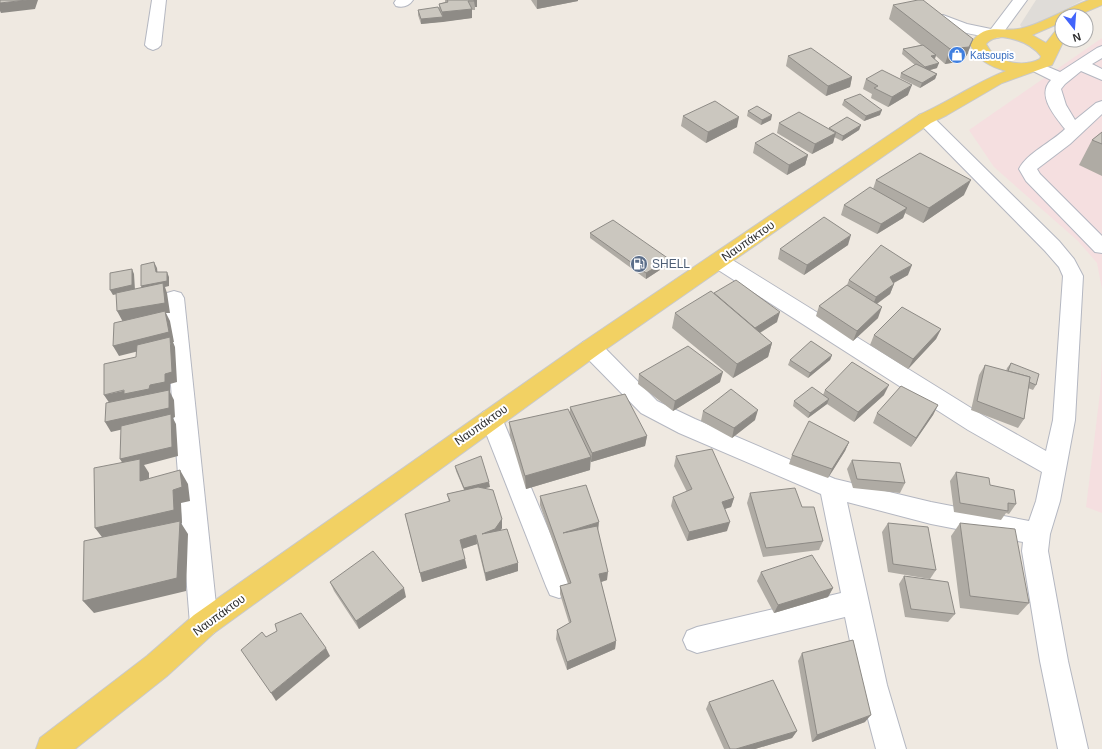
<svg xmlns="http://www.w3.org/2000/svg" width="1102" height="749" viewBox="0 0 1102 749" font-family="Arial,sans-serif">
	<rect width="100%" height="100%" fill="#efe9e1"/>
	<g fill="#f5dfe0">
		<polygon points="1102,38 1102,289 1097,263 1078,241 994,167 969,130"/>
		<polygon points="1102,358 1102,513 1086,507 1100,393"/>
	</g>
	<polygon fill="#dfdcd8" points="1036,0 1083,0 1028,29 1023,29 1020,25"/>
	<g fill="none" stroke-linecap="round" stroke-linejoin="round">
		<g stroke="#b4b7c1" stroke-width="2">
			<g id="minor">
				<polygon points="152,0 166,0 161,45 158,48 153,50 148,48 145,45"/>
				<path d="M396,0H413C409,6 403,8 396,6L394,3Z"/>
				<path d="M1013,0H1027L1000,37L995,38C981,36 944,31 936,19L938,16L943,15L967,24L991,29Z"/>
				<path d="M1102,46V58L1092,64L1102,69V80L1081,71L1065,84L1061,89L1066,105L1075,120L1096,103L1102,101V114L1070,144L1037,169L1040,174L1102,236V253L1095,252L1026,181L1019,169C1027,153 1052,142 1065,129C1055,116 1036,95 1051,80L1031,70L1028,67L1031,64L1036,62L1041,64L1060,72L1097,48Z"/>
				<polygon points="925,114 931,115 1059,241 1074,259 1083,276 1075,420 1060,501 1050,534 1048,551 1068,661 1088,749 1058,749 1040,661 1022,551 1023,542 931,524 847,502 887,685 906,749 876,749 859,685 845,617 697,653 687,649 683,640 687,631 697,627 841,593 821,494 679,433 641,413 583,354 580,348 583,342 591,340 599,342 657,401 695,419 835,479 931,502 1029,521 1036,501 1042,472 968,430 712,266 709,261 712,256 719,254 726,256 984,416 1046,451 1053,420 1063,276 1059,267 1045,251 919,123 917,119 919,115"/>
				<polygon points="174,291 181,293 184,298 218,624 214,633 204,637 194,633 190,624 164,298 167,293"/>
				<polygon points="491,409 499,412 502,418 572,586 568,595 559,598 550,595 546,586 480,418 483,412"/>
			</g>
		</g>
		<g stroke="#c9c9c9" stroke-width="2">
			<path id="major" d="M1089,0H1102V5L1076,16H1062V22L1032,35L1046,43L1057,29L1062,28V40H1064L1052,65L1002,83L947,115L931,123L599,354L214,633L167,676L75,749H36L40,738L147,656L194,615L583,342L919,115C949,102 975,83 1006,71C989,66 978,60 970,44C987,20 1002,34 1023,28C1046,22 1067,8 1089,0ZM1002,37C1018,39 1031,44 1041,56L1040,59C1023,68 995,63 986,44C990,39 995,38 1002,37Z"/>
		</g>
		<use href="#minor" fill="#fff" fill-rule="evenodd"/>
		<use href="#major" fill="#f2d163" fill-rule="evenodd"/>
	</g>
	<g fill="#afaba4">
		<polygon points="445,0 477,0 477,7 475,7 475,10 472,10 472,18 421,24 418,15 418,10 439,9 439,4 445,2"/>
		<polygon points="531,0 578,0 578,1 537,9"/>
		<polygon points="893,5 968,53 963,61 945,64 936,56 935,59 937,68 930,70 937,74 935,79 920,88 900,78 901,73 915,65 902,54 903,49 921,45 889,19"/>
		<polygon points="788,56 852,77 850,87 826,96 786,66"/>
		<polygon points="866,79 908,95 888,107 871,98 872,94 863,89"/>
		<polygon points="844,100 880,115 864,121 842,105"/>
		<polygon points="748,111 771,120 761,125 747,116"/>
		<polygon points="683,116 737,127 706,143 681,126"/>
		<polygon points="779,123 829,129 829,128 861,125 859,130 842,141 834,137 833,143 812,154 777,133"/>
		<polygon points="1102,132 1102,176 1079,165 1092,140"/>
		<polygon points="755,143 808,155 805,165 787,175 753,153"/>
		<polygon points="876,180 964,195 923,223 905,213 903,218 877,234 841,215 844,205 873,189"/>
		<polygon points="590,233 669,259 669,264 646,279 590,238"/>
		<polygon points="848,245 804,275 778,259 780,249"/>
		<polygon points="908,275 894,283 894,284 890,294 877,304 878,318 853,341 816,316 819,306 847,285 849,280"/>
		<polygon points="714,293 777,322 760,333 772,343 768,357 733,378 672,328 675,313"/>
		<polygon points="941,329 936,339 908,369 870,345 874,335"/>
		<polygon points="832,355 830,360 808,378 788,365 790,360"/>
		<polygon points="1011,363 1036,385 1033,390 1028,388 1024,419 1018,428 971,410 979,375 985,365 1006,371 1007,368"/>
		<polygon points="639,374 720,382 673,411 638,384"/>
		<polygon points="825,390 884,395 854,422 827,404 808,418 793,406 794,401 823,395"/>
		<polygon points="938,405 933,415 911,447 873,423 877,413"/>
		<polygon points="570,407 647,436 645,446 591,462 590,460 590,470 526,489 510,436 509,422 570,412"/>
		<polygon points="703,411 755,420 732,438 701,421"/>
		<polygon points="849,442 845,451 828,478 789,464 792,455"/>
		<polygon points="676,456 734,498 731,507 724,509 727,531 687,541 671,506 673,497 687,492 674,466"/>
		<polygon points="852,460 905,483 900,493 853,488 847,469"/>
		<polygon points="455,466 490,487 484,488 502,528 501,530 518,571 486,581 477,544 462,549 467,568 422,582 405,514 449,502 447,494 464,490 456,471"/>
		<polygon points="956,472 990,485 1016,504 1009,514 1006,513 1001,520 954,512 950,481"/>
		<polygon points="750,493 802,507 823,541 819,550 763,557 747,503"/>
		<polygon points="540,496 598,531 607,580 601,582 616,641 615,649 567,670 556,639 557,630 569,623 560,594 560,586 568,584 540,505"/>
		<polygon points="888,523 936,570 930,579 888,572 882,532"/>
		<polygon points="960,523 1029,603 1018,615 960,608 951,536"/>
		<polygon points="761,572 833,588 828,597 774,613 757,581"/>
		<polygon points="904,576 955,614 948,622 905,617 899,584"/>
		<polygon points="330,582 406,597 359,629 334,591"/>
		<polygon points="802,653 865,722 812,742 798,661"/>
		<polygon points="709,702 797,731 792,738 755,749 724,749 706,709"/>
	</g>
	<g fill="#8e8b86">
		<polygon points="27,0 38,0 35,9 1,13 0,11 0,3"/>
		<polygon points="473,0 477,0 477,7 475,7 474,1"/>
		<polygon points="537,0 578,0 578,1 537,9"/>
		<polygon points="472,9 472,18 443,22 442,12"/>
		<polygon points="443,17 443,22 421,24 421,19"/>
		<polygon points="973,39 968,53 963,61 945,64 950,49"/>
		<polygon points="936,55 934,60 931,56"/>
		<polygon points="939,63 937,68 923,72 925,67"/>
		<polygon points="937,74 935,79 920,88 922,83"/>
		<polygon points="852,77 850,87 826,96 828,86"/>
		<polygon points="912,85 908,95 888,107 892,97"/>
		<polygon points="882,110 880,115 864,121 866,116"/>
		<polygon points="772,115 771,120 761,125 762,120"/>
		<polygon points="739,117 737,127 706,143 708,132"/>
		<polygon points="861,125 859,130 842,141 843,136"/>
		<polygon points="836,133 833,143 812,154 815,144"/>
		<polygon points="808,155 805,165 787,175 789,165"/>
		<polygon points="971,180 964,195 923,223 929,208"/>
		<polygon points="907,208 903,218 877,234 881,224"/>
		<polygon points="851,235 848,245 804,275 807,265"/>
		<polygon points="669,259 669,264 646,279 646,273"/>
		<polygon points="154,262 157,268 158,277 156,272"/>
		<polygon points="912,265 908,275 886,287 890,277"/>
		<polygon points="132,269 134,274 135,290 113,295 110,290"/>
		<polygon points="167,272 169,277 169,286 165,287 167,293 170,313 166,313 170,321 174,342 173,342 175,347 177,382 170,384 170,392 174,400 175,417 173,418 176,424 178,456 144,465 149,473 149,494 126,469 120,459 171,418 111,432 105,422 110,404 104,395 150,385 165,374 171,343 119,356 113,346 123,322 117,311 144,291 141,286"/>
		<polygon points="894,284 890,294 872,307 876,297"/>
		<polygon points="882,307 878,318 853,341 857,331"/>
		<polygon points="780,312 777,322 748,340 751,330"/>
		<polygon points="941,329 936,339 908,369 913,359"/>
		<polygon points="772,343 768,357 733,378 737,364"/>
		<polygon points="832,355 830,360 808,378 810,373"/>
		<polygon points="723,372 720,382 673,411 675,401"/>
		<polygon points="889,385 884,395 854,422 858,412"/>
		<polygon points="829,399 827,404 808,418 810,413"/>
		<polygon points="938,405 933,415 911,447 916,438"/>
		<polygon points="758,410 755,420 732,438 734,428"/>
		<polygon points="647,436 645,446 591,462 592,453"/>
		<polygon points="849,442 845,451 828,478 832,469"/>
		<polygon points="591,457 590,470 526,489 525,476"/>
		<polygon points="180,470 188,484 190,501 181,503 182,523 181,523 188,534 186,591 94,613 83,601 105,541 95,528 173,490"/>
		<polygon points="489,482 490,487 465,493 464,488"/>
		<polygon points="734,498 731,507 719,511 722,502"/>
		<polygon points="502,519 502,528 495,538 482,534"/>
		<polygon points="599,522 598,531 563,533"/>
		<polygon points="730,522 727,531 687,541 689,532"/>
		<polygon points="476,535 477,544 462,549 460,540"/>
		<polygon points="465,559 467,568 422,582 420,573"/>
		<polygon points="518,563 518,571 486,581 485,573"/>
		<polygon points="608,572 607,580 598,583 599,574"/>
		<polygon points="404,588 406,597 359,629 356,621"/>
		<polygon points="833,588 828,597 774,613 778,605"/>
		<polygon points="616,641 615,649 567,670 567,662"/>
		<polygon points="326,648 330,656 276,701 271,693"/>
		<polygon points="871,715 865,722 812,742 817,735"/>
		<polygon points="797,731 792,738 755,749 736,749"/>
	</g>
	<g fill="#cbc7bf" stroke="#8e8b86">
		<polygon points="0,0 27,0 0,3"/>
		<polygon points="447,0 474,0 474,1 468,1 472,9 442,12 439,4 448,2"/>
		<polygon points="918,0 923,0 973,39 969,47 950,49 893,5"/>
		<polygon points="438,7 443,17 421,19 418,10"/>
		<polygon points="923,45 936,55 931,56 939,63 925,67 903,49"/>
		<polygon points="811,48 852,77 828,86 788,56"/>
		<polygon points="916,64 937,74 922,83 901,73"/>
		<polygon points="882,70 912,85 892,97 874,88 878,86 866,79"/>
		<polygon points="860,94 882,110 866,116 844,100"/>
		<polygon points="715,101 739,117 708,132 683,116"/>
		<polygon points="757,106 772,115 762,120 748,111"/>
		<polygon points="799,112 836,133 815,144 779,123"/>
		<polygon points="847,117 861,125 843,136 829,128"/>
		<polygon points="1102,132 1102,144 1092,140"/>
		<polygon points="773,133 808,155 789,165 755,143"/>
		<polygon points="920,153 971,180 929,208 876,180"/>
		<polygon points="870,187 907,208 881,224 844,205"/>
		<polygon points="824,217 851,235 807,265 780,249"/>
		<polygon points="613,220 669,259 646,273 590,233"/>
		<polygon points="881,245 912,265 890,277 894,284 876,297 849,280"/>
		<polygon points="154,262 156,272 167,272 167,281 141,286 141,265"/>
		<polygon points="132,269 132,285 110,290 110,273"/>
		<polygon points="736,280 780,312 755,328 714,293"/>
		<polygon points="163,283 165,303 117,311 116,293"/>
		<polygon points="847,285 882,307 857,331 819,306"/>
		<polygon points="711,291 772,343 737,364 675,313"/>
		<polygon points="902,307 941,329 913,359 874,335"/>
		<polygon points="165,311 169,332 113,346 114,323"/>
		<polygon points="170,337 172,372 165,374 165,382 150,385 149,389 124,394 124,390 104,395 104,364 136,357 137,345"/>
		<polygon points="811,341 832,355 810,373 790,360"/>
		<polygon points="688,346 723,372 675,401 639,374"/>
		<polygon points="852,362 889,385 858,412 825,390"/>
		<polygon points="1011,363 1039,374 1036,385 1029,382 1030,377 1008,371"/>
		<polygon points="985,365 1030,377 1024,419 977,401"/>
		<polygon points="901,386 938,405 916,438 877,413"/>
		<polygon points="812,387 829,399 810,413 794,401"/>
		<polygon points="731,389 758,410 734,428 703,411"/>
		<polygon points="169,390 169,408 105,422 106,403"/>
		<polygon points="625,394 647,436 592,453 570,407"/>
		<polygon points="568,409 591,457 525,476 509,422"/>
		<polygon points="171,414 172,447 120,459 121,426"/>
		<polygon points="809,421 849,442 832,469 792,455"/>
		<polygon points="712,449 734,498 722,502 730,522 689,532 673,497 692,489 676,456"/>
		<polygon points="481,456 489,482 464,488 455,466"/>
		<polygon points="140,459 140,481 180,470 182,487 173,490 174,510 95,528 94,468"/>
		<polygon points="852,460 900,463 905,483 857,479"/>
		<polygon points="956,472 989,478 990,485 1014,490 1016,504 1008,503 1008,511 960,503"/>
		<polygon points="586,485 599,522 563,533 597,526 608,572 599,574 616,641 567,662 557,630 571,622 560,586 571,583 540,496"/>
		<polygon points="478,487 493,490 502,519 495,529 482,534 507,529 518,563 485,573 476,535 460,540 465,559 420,573 405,514 450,501 447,494"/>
		<polygon points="795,488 802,507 814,507 823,541 766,548 750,493"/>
		<polygon points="180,521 177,578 83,601 84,541"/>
		<polygon points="888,523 928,527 936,570 893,564"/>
		<polygon points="960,523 1015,529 1029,603 970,596"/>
		<polygon points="373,551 404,588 356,621 330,582"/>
		<polygon points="812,555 833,588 778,605 761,572"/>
		<polygon points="904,576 948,582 955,614 911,609"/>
		<polygon points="301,613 326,648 271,693 241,650 262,632 266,637 277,631 275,624"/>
		<polygon points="853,640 871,715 817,735 802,653"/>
		<polygon points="773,680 797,731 736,749 730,749 709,702"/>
	</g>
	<defs>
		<g id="shop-disc" transform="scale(0.9)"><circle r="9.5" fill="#3f7fe0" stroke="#fff"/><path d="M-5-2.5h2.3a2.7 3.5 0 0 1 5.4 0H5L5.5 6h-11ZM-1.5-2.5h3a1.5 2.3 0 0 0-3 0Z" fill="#fff"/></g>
		<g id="fuel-disc" transform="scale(0.9)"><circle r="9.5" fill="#5c6f8a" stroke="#fff"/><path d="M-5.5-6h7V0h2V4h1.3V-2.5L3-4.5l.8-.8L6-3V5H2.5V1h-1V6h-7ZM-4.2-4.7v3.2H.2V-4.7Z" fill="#fff"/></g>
	</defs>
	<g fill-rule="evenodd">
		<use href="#shop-disc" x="957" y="55"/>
		<use href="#fuel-disc" x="639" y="264"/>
	</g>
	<g text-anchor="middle" stroke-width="4" stroke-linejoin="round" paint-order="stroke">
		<g font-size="10" fill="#366cbe" stroke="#fff" text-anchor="start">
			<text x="970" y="59">Katsoupis</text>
		</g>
		<g font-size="12" fill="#2e2e2e" stroke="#fff">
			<text transform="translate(748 241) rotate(-35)" y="4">Ναυπάκτου</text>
			<text transform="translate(481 425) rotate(-35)" y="4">Ναυπάκτου</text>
			<text transform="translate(219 615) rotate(-36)" y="4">Ναυπάκτου</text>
		</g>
		<g font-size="12" fill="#4e5e75" stroke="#fff" text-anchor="start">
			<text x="652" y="268">SHELL</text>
		</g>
	</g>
	<g transform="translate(1074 28) rotate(163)"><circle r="19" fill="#ffffff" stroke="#ababab"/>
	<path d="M0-3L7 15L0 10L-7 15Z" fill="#4264fb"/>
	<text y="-6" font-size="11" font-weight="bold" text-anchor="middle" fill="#2e2e2e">N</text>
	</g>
</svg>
